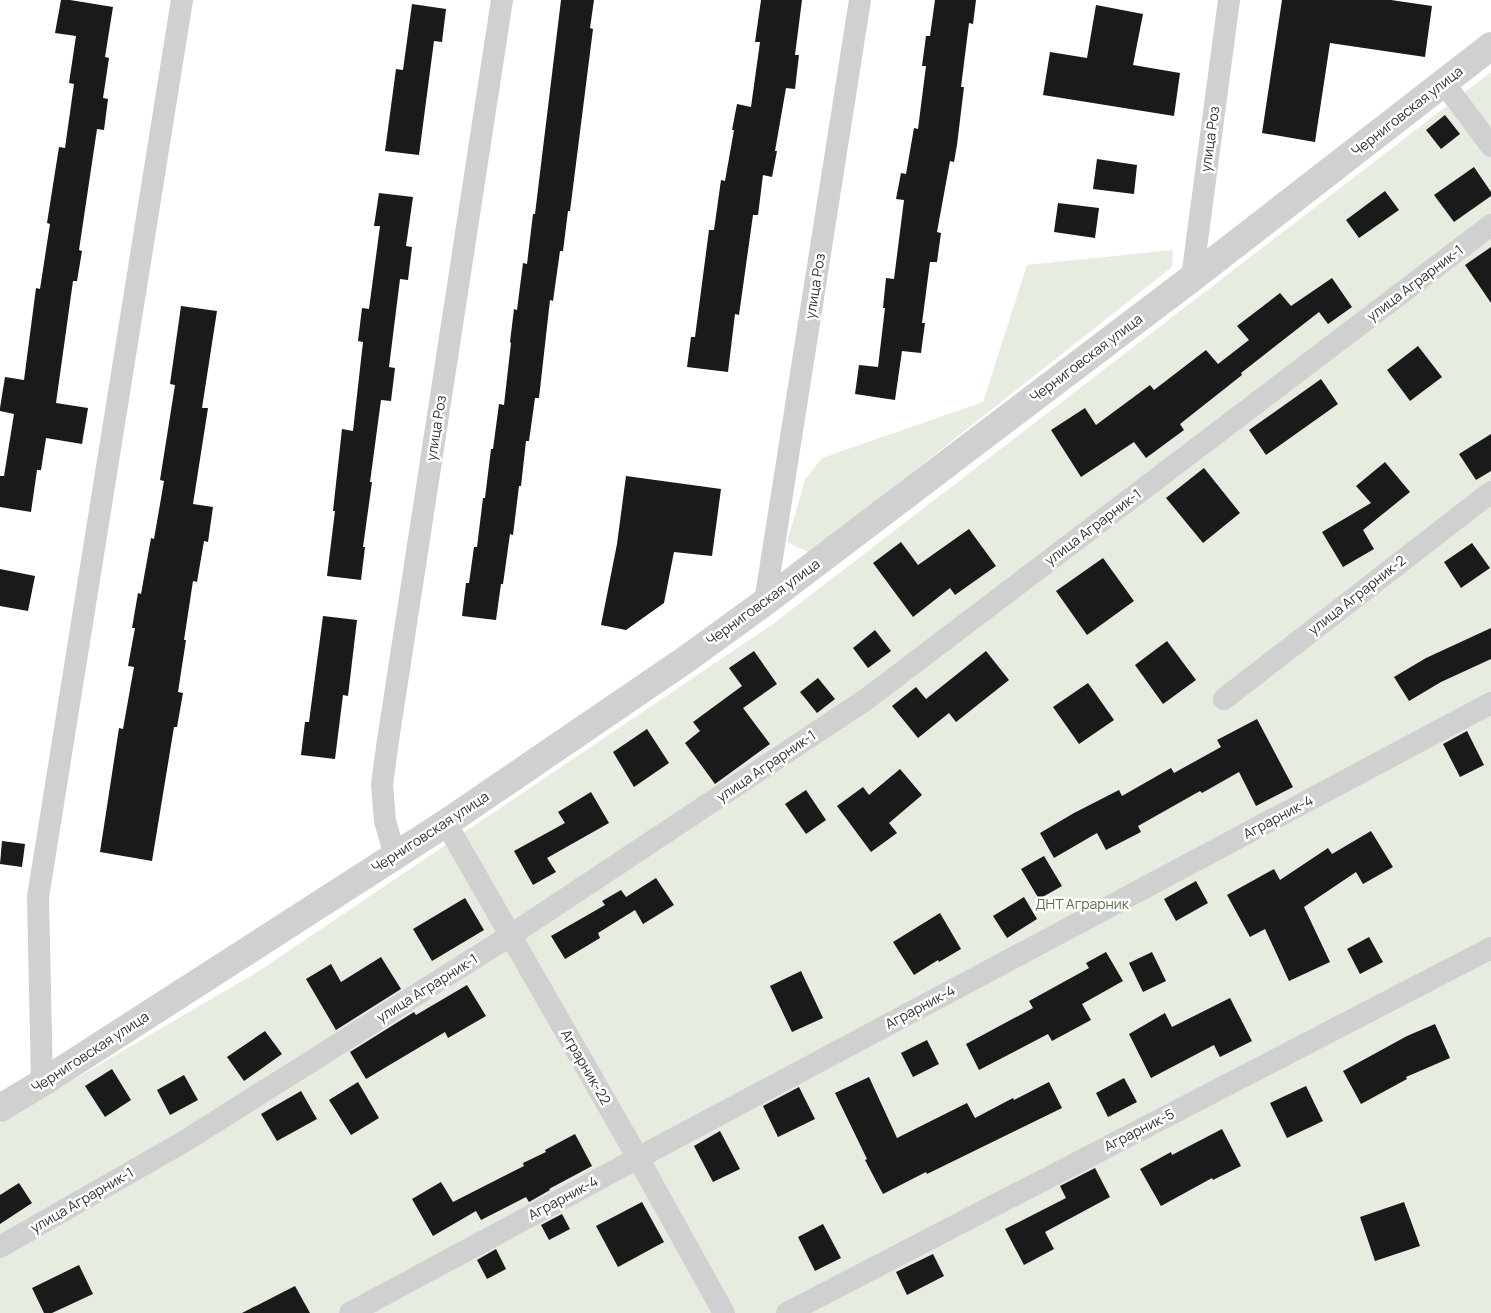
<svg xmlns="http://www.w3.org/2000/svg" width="1491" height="1313" viewBox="0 0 1491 1313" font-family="Manrope,sans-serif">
	<rect width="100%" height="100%" fill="#fff"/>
	<g fill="#e6ecdf">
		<polygon points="1491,72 1491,1313 0,1313 0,1123 259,971 773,624"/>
		<polygon points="1173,250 1172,267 810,553 787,542 805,480 822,458 983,402 1027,265"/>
	</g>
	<g fill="#1a1a1a">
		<polygon points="61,0 70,0 113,7 105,57 109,58 103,98 108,99 104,130 97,129 79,250 82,251 77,281 73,281 56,403 88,408 82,444 46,438 41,470 37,470 31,512 0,507 0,476 4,476 14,414 0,411 0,408 5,377 24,380 36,288 40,289 50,224 47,223 59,147 65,148 74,84 69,83 76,36 55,33"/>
		<polygon points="561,0 594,0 590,28 593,29 570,211 568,211 563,251 560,251 553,301 550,300 539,398 535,398 529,441 526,441 521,486 519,486 513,535 510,534 503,584 501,584 496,620 462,616 466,583 469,583 474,547 477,547 483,498 485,498 491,449 493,449 499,404 504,405 511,343 510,342 514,309 517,310 523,263 527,264 533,214 535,214"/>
		<polygon points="761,0 802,0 795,55 799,55 795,89 786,88 775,151 777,151 772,177 763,175 758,215 753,215 739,315 735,314 728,372 687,367 691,337 695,337 709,230 714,230 721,180 725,181 734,130 732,130 737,104 751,107 760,42 755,42"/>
		<polygon points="935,0 976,0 973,24 969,23 961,87 964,87 957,145 954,162 950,161 937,232 941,233 937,262 930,262 922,323 925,323 921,353 902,351 895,400 855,394 859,365 878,367 885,308 883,308 886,278 894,279 904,200 896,199 901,173 906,174 914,128 918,129 926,66 922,66 926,36 930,36"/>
		<polygon points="1282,0 1391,0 1432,6 1425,57 1330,43 1315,142 1262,133"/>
		<polygon points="412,4 446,9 442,42 434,41 419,155 385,151 396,69 403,70"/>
		<polygon points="1096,5 1143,14 1133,65 1180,73 1174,116 1043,95 1050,52 1087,58"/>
		<polygon points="1445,115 1460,134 1441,149 1426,130"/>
		<polygon points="1097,159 1137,165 1134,194 1093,189"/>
		<polygon points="1474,167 1491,192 1491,196 1454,222 1434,195"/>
		<polygon points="1385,191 1399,210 1359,238 1346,220"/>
		<polygon points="379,193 413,197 406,246 412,247 408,280 400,279 389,367 395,368 391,401 381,400 370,482 372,482 363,547 365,547 361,580 327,576 335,511 333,511 342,429 353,431 363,342 358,341 362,308 369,309 380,226 374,226"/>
		<polygon points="1058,203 1099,208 1095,238 1054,232"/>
		<polygon points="1491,247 1491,303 1465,265"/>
		<polygon points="1332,278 1352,307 1328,324 1319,312 1241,373 1242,375 1180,424 1184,430 1146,458 1134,442 1081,477 1051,430 1085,408 1096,425 1150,385 1154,390 1206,350 1218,364 1249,340 1237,326 1280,293 1291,306"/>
		<polygon points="181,306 217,311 202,408 208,408 193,504 213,507 208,542 204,541 197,582 193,581 184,640 186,640 178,692 183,693 177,727 174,727 152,861 100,852 119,728 123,729 134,667 128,666 135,628 132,628 138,593 141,594 151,538 154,539 164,481 160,480 175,385 170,384"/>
		<polygon points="1418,346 1442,377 1410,401 1387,370"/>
		<polygon points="1321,379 1338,404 1266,455 1249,430"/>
		<polygon points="1491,434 1491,471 1476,480 1459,454"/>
		<polygon points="1385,462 1410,492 1363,530 1374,549 1343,567 1322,532 1371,503 1356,486"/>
		<polygon points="1204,468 1240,513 1203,543 1166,498"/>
		<polygon points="626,476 721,489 712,556 674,552 664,603 626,630 601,625 617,544"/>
		<polygon points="969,529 996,566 955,595 950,588 913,617 873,563 901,542 918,565"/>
		<polygon points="1472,543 1490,568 1461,588 1444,562"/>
		<polygon points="1103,558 1134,601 1087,635 1056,591"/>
		<polygon points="0,569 35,576 28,611 0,606"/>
		<polygon points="323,616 357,620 348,696 343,695 335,759 301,755 305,722 309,722"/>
		<polygon points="1491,628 1491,659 1441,682 1409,701 1394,677 1426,658"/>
		<polygon points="875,630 891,651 868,668 853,648"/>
		<polygon points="1167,641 1196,680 1163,704 1135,665"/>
		<polygon points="754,651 777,684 743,708 770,744 715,784 685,743 700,731 693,722 742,686 729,668"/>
		<polygon points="986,651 1009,680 956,722 949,713 918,738 892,706 916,687 926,699"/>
		<polygon points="818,678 835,699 817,713 800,692"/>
		<polygon points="1088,683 1114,720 1079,744 1053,707"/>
		<polygon points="1257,719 1293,787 1256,806 1239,772 1202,793 1200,791 1138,826 1141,832 1106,850 1097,833 1054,858 1040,833 1074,813 1119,790 1122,796 1171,768 1174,773 1221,747 1217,740"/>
		<polygon points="647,729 669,763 634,787 613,752"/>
		<polygon points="1467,731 1484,765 1460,777 1443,744"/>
		<polygon points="900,769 922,795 889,823 897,833 871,852 837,806 863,787 869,795"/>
		<polygon points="806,790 826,820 806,834 785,804"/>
		<polygon points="591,792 609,823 547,858 556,872 533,885 514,851 565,823 558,812"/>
		<polygon points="1371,831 1393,867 1363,884 1356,872 1304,907 1330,962 1289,981 1265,929 1250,937 1227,895 1274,869 1280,880 1328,848 1332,854"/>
		<polygon points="2,841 25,844 22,867 0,864"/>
		<polygon points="1044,856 1062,886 1039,899 1021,869"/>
		<polygon points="656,878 674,905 643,924 635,910 598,933 600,938 565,959 551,936 605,905 602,901 621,890 626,897"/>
		<polygon points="1196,881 1208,903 1176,921 1164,899"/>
		<polygon points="1024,897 1037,919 1007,938 993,916"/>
		<polygon points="465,898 484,930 432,961 413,929"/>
		<polygon points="940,913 961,949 939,962 938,960 914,975 893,942"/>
		<polygon points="1369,937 1383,962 1360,974 1347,949"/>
		<polygon points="1106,952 1123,981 1082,1004 1091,1020 1052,1041 1048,1034 979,1070 966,1044 1033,1008 1029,1001 1089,968 1086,963"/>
		<polygon points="1152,952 1166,981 1143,992 1129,963"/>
		<polygon points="381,957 401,989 336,1030 306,979 331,964 341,982"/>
		<polygon points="801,971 823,1018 792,1032 770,986"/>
		<polygon points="467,985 486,1016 448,1038 445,1032 366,1079 350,1052 414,1012 416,1015"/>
		<polygon points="1230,998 1252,1041 1220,1057 1214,1045 1151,1078 1129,1034 1165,1013 1172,1027"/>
		<polygon points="1435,1024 1450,1058 1406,1077 1407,1079 1361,1104 1343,1071 1407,1036"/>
		<polygon points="265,1031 282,1054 244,1081 227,1057"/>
		<polygon points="927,1040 939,1064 913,1077 901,1053"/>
		<polygon points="112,1069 131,1100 105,1117 85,1086"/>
		<polygon points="184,1075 198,1100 170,1115 157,1090"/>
		<polygon points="869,1077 897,1138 967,1103 975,1118 1013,1098 1014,1100 1049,1082 1062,1108 927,1174 926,1172 883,1194 865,1160 867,1159 835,1093"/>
		<polygon points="1124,1078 1137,1102 1108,1117 1096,1093"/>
		<polygon points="358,1082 379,1118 351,1135 329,1100"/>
		<polygon points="1306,1086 1323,1121 1287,1138 1270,1103"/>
		<polygon points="799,1087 815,1119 778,1137 763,1106"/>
		<polygon points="301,1091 317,1119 277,1141 261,1114"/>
		<polygon points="1222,1129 1241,1166 1213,1180 1212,1178 1161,1206 1140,1169 1171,1152 1172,1155"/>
		<polygon points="720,1131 740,1169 713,1182 694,1146"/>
		<polygon points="575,1134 592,1166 549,1189 550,1190 529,1202 526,1197 481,1220 476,1211 433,1236 412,1199 441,1182 453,1202 524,1166 523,1163 546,1152 545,1150"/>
		<polygon points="1095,1168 1110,1197 1045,1232 1054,1249 1024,1265 1005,1229 1066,1198 1060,1186"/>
		<polygon points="19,1183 32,1203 0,1224 0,1195"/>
		<polygon points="642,1202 664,1242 618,1267 596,1226"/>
		<polygon points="1404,1202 1420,1246 1375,1261 1360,1217"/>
		<polygon points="562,1214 570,1229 549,1240 541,1225"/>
		<polygon points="823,1224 841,1258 815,1271 798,1237"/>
		<polygon points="496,1249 506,1269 487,1279 477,1260"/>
		<polygon points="933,1254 944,1276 907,1295 896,1272"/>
		<polygon points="79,1265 93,1294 52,1313 44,1313 32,1288"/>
		<polygon points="295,1286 310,1313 242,1313"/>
	</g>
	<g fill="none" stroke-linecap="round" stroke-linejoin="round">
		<g stroke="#d0d0d0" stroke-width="22">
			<polyline points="1444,83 1491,146"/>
			<polyline points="1192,278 1229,0"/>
			<polyline points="765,602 860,0"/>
			<polyline points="1224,699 1491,492"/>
			<polyline points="446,823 638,1158 724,1313"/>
			<polyline points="395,856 385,821 382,785 387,747 502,0"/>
			<polyline points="42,1083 38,897 182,0"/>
			<polyline points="0,1247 185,1141 511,935 868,698 1491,225"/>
			<polyline points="350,1313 638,1158 1491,703"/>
			<polyline points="787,1313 1491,948"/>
		</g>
		<polyline stroke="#d0d0d0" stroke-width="28" points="0,1108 42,1083 446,823 685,660 765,602 1192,278 1491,46"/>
	</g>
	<g text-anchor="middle" stroke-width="5" stroke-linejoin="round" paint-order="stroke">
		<g font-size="14" fill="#333" stroke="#fff">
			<text transform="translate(1407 111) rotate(-38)" y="5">Черниговская улица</text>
			<text transform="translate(1210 139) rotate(-82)" y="5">улица Роз</text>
			<text transform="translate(1415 283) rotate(-37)" y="5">улица Аграрник-1</text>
			<text transform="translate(815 286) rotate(-81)" y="5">улица Роз</text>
			<text transform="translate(1086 358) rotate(-37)" y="5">Черниговская улица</text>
			<text transform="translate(436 428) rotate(-81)" y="5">улица Роз</text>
			<text transform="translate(1093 527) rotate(-37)" y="5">улица Аграрник-1</text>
			<text transform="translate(1357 595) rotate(-38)" y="5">улица Аграрник-2</text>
			<text transform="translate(763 602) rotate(-36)" y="5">Черниговская улица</text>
			<text transform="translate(766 766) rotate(-34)" y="5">улица Аграрник-1</text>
			<text transform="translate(1278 817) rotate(-28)" y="5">Аграрник-4</text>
			<text transform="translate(430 832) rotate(-33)" y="5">Черниговская улица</text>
			<text transform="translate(427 988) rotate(-32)" y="5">улица Аграрник-1</text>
			<text transform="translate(920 1007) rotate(-28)" y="5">Аграрник-4</text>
			<text transform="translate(90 1052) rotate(-33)" y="5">Черниговская улица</text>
			<text transform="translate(586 1067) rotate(60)" y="5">Аграрник-22</text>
			<text transform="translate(1139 1130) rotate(-27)" y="5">Аграрник-5</text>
			<text transform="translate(563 1198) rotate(-28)" y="5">Аграрник-4</text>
			<text transform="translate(82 1200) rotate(-30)" y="5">улица Аграрник-1</text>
		</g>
		<g font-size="14" fill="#56703f" stroke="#fff">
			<text x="1082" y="909">ДНТ Аграрник</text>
		</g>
	</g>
</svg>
